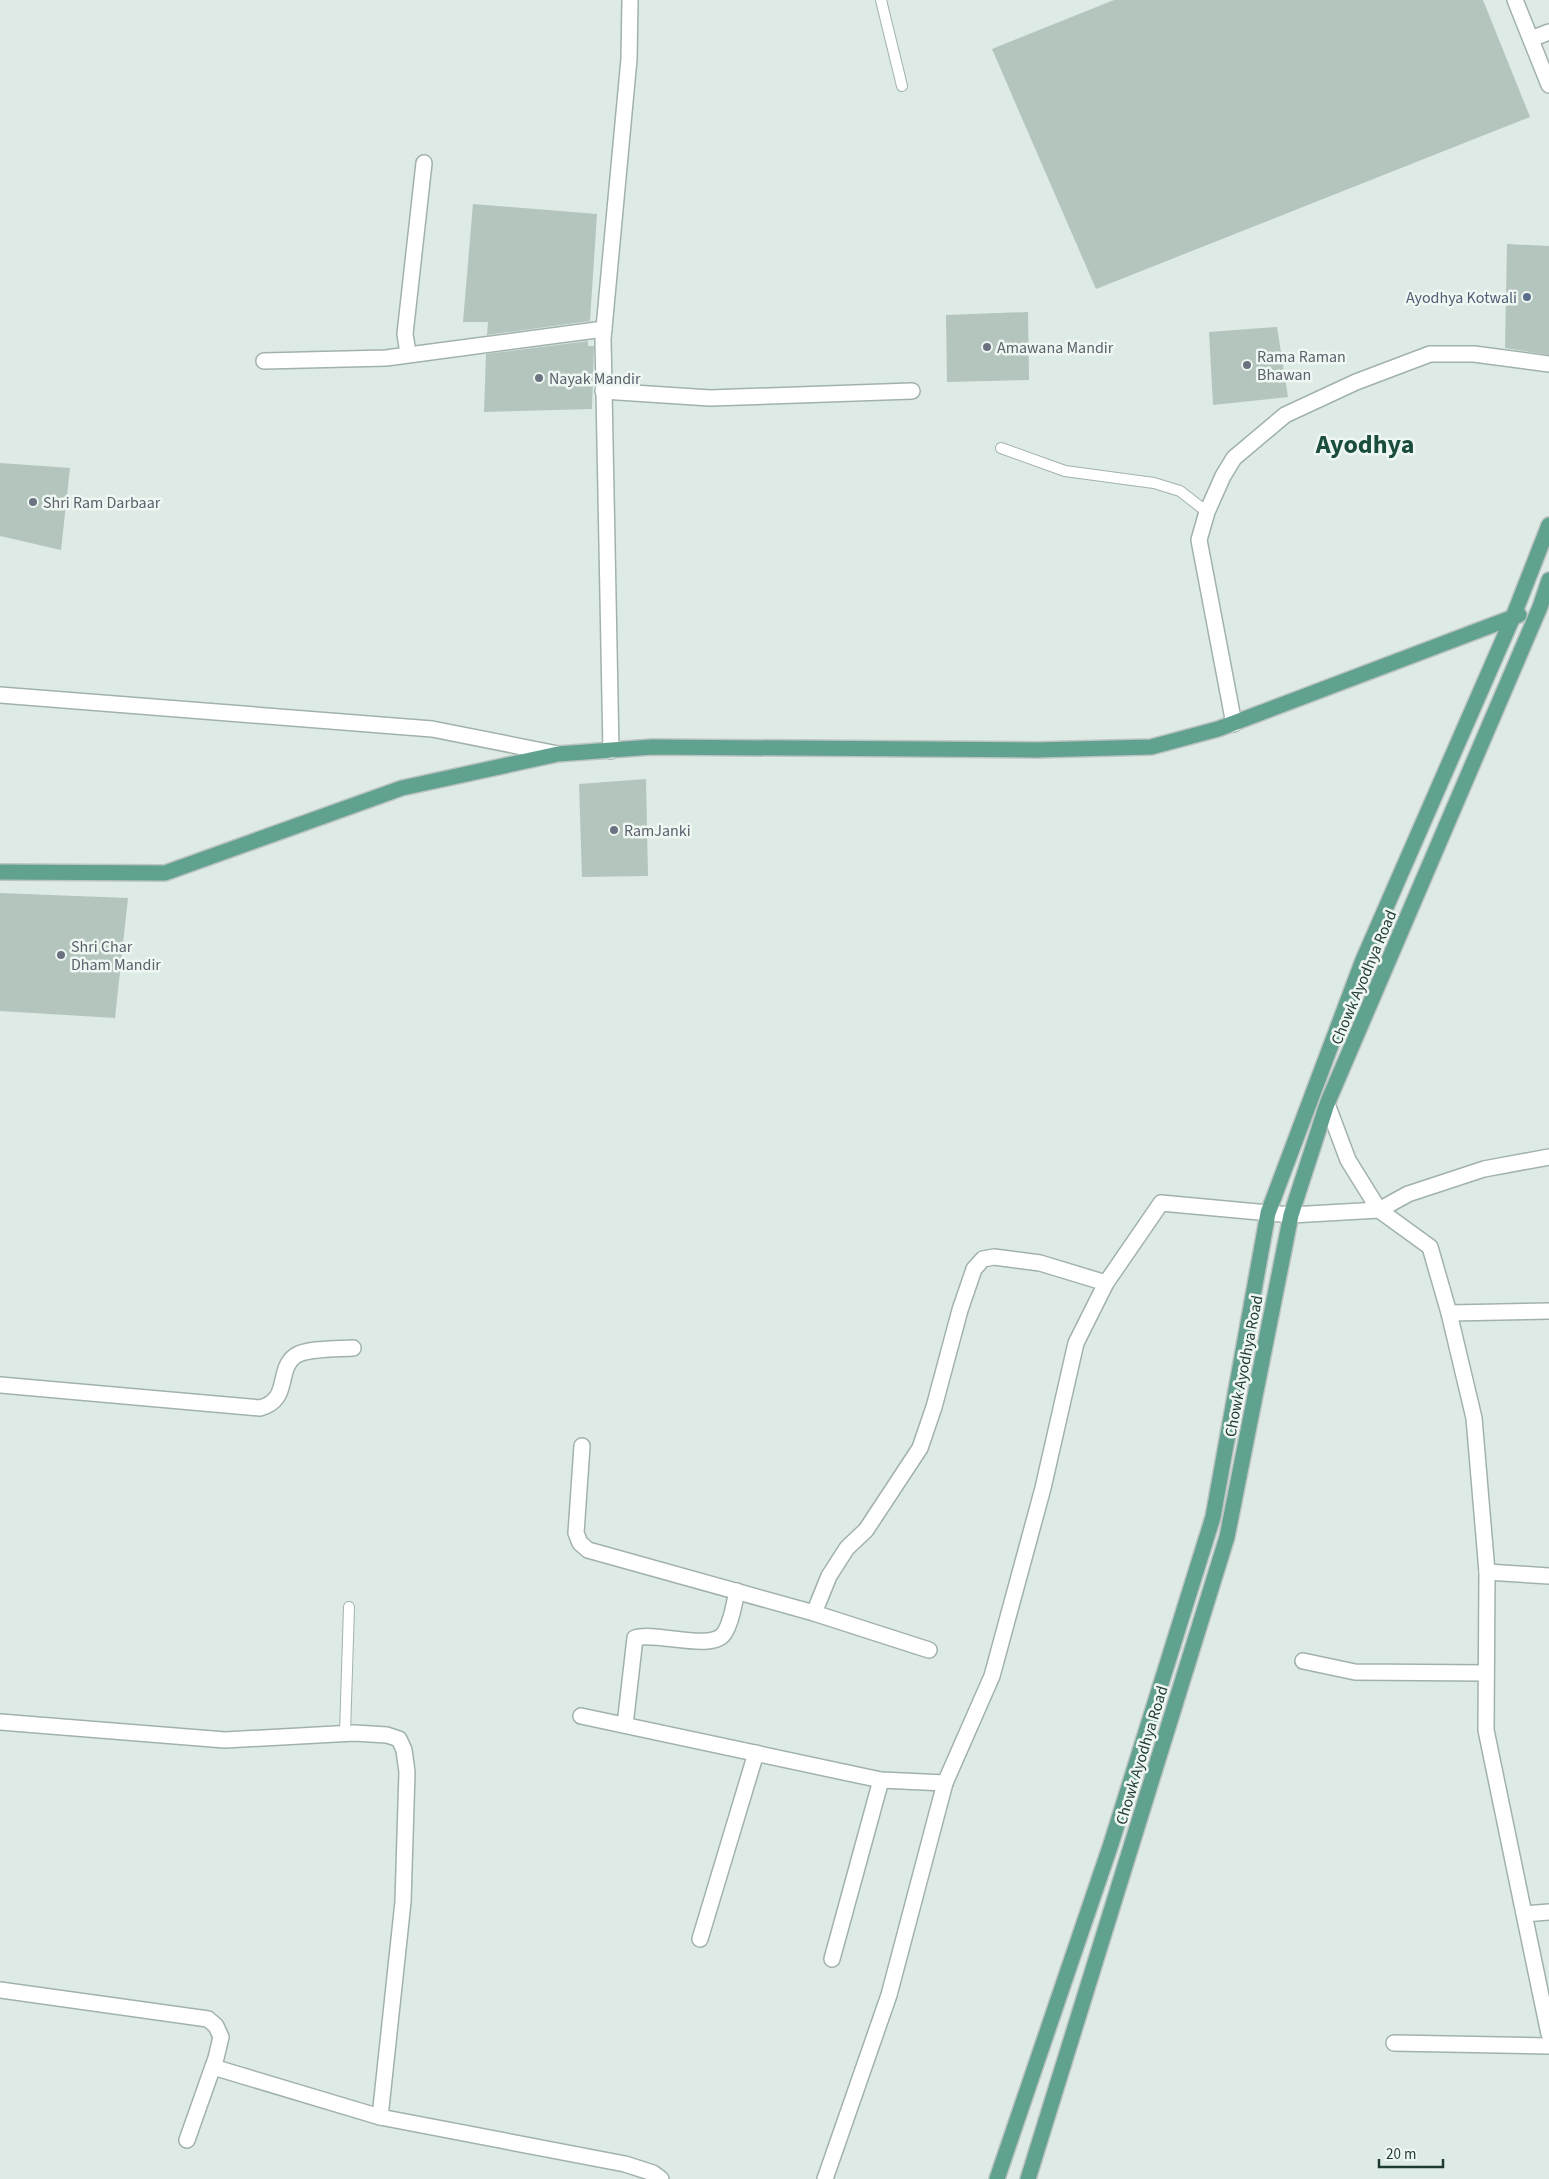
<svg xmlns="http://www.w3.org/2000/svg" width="1549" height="2179" viewBox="0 0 1549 2179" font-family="'Source Sans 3',sans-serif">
	<rect width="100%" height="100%" fill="#deeae5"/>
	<g fill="#b4c5bd">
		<polygon points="1114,0 1483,0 1530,117 1096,289 992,49"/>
		<polygon points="473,204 597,214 590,321 487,335 488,322 463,322"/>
		<polygon points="1507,244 1549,246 1549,355 1505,348"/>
		<polygon points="1028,312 1029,380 947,382 946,315"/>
		<polygon points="1277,327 1288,397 1213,405 1209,332"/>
		<polygon points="588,341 588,346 594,346 592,409 484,412 486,354"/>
		<polygon points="0,463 70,468 61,550 0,536"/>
		<polygon points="646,779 648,876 582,877 579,784"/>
		<polygon points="0,893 128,898 115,1018 0,1011"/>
	</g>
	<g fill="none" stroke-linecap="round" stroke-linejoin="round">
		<g stroke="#a1b2ac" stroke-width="12">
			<g id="service">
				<polyline points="881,0 902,86"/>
				<polyline points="1001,448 1065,471 1154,483 1180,491 1207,512"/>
				<polyline points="345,1733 349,1607"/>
			</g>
		</g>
		<g stroke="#a1b2ac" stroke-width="18">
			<g id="minor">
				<polyline points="1531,39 1549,32"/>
				<polyline points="408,353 405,334 424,163"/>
				<polyline points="264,361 386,358 604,329"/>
				<polyline points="603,391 710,398 912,391"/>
				<polyline points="0,695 432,729 558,754"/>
				<polyline points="1234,724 1199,540 1207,512 1223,476 1234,458 1285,415 1356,382 1430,354 1474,354 1549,364"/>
				<polyline points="611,751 603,339 629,59 630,0"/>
				<polyline points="1449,1313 1549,1311"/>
				<path d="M0,1385L260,1408C291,1400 276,1370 295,1356C306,1348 339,1349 353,1348"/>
				<polyline points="582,1446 576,1533 580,1543 588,1550 814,1613 929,1650"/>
				<polyline points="1487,1572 1549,1576"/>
				<polyline points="814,1613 829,1576 847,1548 866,1530 920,1448 934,1407 960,1310 974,1269 983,1259 994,1257 1040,1263 1106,1283"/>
				<polyline points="1303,1661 1355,1672 1486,1673"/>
				<polyline points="581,1716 881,1780 945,1783"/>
				<polyline points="0,1722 225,1740 354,1733 387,1735 399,1739 404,1750 407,1772 403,1902 380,2117"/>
				<path d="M625,1725L635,1638C657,1631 714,1653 725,1632C732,1621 734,1604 737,1591"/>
				<polyline points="700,1939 756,1753"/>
				<polyline points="832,1959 881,1780"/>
				<polyline points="0,1990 208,2019 216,2026 221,2037 216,2058 187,2140"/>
				<polyline points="1394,2043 1549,2046"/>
				<polyline points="213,2067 380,2117 625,2164 653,2173 661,2179"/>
				<polyline points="825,2179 889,1995 945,1783 992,1676 1043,1488 1076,1343 1106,1283 1161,1203 1291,1215 1379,1210 1408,1194 1484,1169 1549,1157"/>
			</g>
		</g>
		<g stroke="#a1b2ac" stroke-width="18">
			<g id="tertiary">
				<polyline points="1515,0 1549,85"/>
				<polyline points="1327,1104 1348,1160 1379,1210 1430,1247 1449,1313 1474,1418 1487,1572 1486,1730 1524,1914 1549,1912"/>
				<polyline points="1524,1914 1549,2034"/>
			</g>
		</g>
		<g stroke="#bcc4c2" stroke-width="18">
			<g id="primary">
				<polyline points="0,872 165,873 402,788 558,754 652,747 1035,750 1151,747 1218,729 1519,615"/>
				<polyline points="997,2179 1111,1844 1213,1517 1268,1213 1363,960 1513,617 1549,525"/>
				<polyline points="1028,2179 1227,1537 1291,1215 1327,1104 1540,607 1549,580"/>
			</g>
		</g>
		<use href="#service" stroke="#fff" stroke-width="10"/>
		<use href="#minor" stroke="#fff" stroke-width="15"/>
		<use href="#tertiary" stroke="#fff" stroke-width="15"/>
		<use href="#primary" stroke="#61a18f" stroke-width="15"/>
	</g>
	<circle fill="#5c6f8a" stroke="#eff7f2" stroke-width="2" cx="1527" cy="297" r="5"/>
	<g fill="#6b7280" stroke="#eff7f2" stroke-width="2">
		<circle cx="987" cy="347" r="5"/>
		<circle cx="1247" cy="365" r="5"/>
		<circle cx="539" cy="378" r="5"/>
		<circle cx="33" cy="502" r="5"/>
		<circle cx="614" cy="830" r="5"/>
		<circle cx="61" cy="955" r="5"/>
	</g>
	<g text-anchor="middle" stroke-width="5" stroke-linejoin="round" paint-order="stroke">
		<g font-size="16" fill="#4e5e75" stroke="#eff7f2" text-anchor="end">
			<text x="1517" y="303">Ayodhya Kotwali</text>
		</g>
		<g font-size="16" fill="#5b616d" stroke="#eff7f2" text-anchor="start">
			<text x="997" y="353">Amawana Mandir</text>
			<text x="1257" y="362">Rama Raman<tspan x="1257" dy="18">Bhawan</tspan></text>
			<text x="549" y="384">Nayak Mandir</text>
			<text x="43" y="508">Shri Ram Darbaar</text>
			<text x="624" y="836">RamJanki</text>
			<text x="71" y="952">Shri Char<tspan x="71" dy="18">Dham Mandir</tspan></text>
		</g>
		<g font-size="16" fill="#1f3a32" stroke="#eff7f2">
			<text transform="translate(1363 977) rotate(-67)" y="6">Chowk Ayodhya Road</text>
			<text transform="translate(1243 1366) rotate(-79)" y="6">Chowk Ayodhya Road</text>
			<text transform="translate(1141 1755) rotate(-73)" y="6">Chowk Ayodhya Road</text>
		</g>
		<g font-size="26" font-weight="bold" fill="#1b4d3f" stroke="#eff7f2">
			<text x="1365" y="453">Ayodhya</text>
		</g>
	</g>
	<path d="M1379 2159v8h64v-8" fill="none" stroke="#1f3a32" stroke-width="2.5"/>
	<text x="1386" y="2159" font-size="15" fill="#1f3a32" stroke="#eff7f2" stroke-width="4" paint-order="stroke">20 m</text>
</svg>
